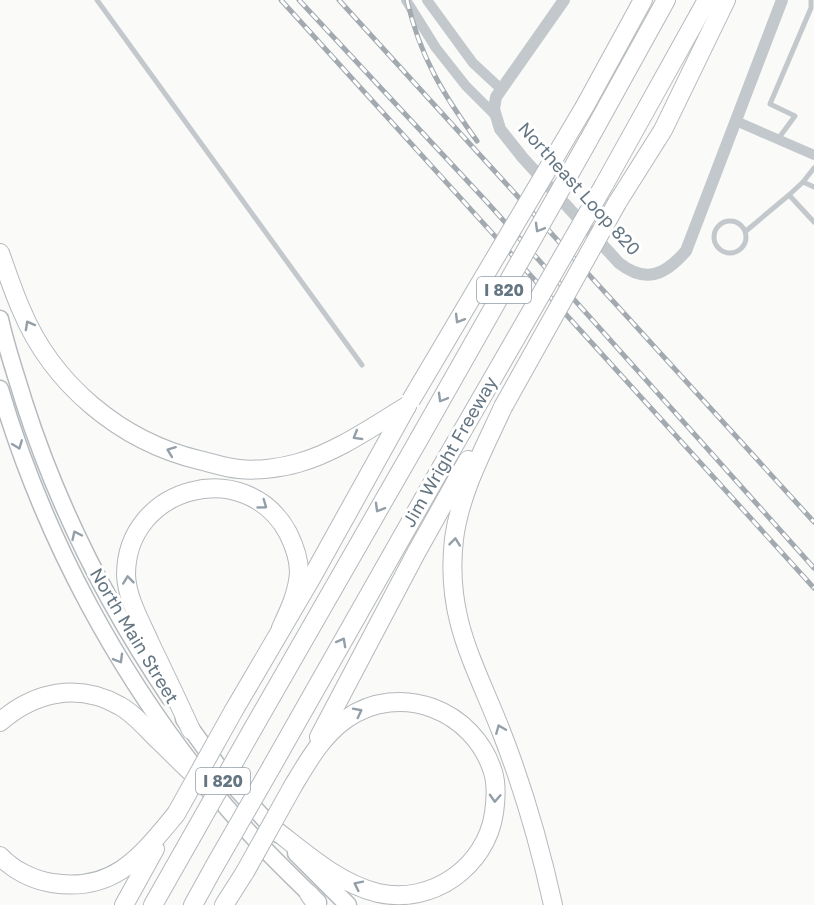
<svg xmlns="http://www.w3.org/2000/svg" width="814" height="905" viewBox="0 0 814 905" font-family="'Golos Text',sans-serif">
	<rect width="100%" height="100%" fill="#fafaf8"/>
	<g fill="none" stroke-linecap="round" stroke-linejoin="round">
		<g stroke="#b5babe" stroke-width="19">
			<g id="primary">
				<path d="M0,319C6,347 16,375 24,402C58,508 108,606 170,698"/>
				<path d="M0,389C44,538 119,677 218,797C248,834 284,869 318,902"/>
				<polyline points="184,719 225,776 278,834"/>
				<polyline points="296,853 348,905"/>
			</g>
		</g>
		<g stroke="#b4b9bd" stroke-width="20">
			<g id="motorway">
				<polyline points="585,106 643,0"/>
				<polyline points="588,141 666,0"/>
				<polyline points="604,185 707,0"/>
				<polyline points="617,203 663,130 726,0"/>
				<path d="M0,253C7,272 13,291 21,309C52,384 120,441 199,460C212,463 226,468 239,469C257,471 281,468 298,463C337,452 372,427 407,406"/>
				<path d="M503,407C484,449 460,492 454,539C445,617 474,662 501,731C523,787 540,846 553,905"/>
				<polyline points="234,710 312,577 407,406"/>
				<path d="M0,722C34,692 78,682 120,706C133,713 144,726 154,736C176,757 196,778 218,797"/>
				<polyline points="255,725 419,439"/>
				<path d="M191,730C178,701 164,672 150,643C141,622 127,599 126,575C126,486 246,455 288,533C294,545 299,559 299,572C298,592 289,611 281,628"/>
				<polyline points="319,737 416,553 468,460"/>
				<polyline points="272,766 441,468"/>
				<path d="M274,829C305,853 338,883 378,893C432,905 486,867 494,813C496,799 497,785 493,772C474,710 400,681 346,719C322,736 308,761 293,786"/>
				<path d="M0,856C13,870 33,880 52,883C114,893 141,856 176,814"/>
				<polyline points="309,894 317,905"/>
				<polyline points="124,905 155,849"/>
				<polyline points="153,905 191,838"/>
				<polyline points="193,905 214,867"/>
				<polyline points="224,905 245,872"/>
			</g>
		</g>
		<g stroke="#c3c8cc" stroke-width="5">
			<polyline points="97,0 362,365"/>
			<polyline points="778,139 795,116 770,104 811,8 811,0"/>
			<polyline points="814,168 803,182 814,187"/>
			<polyline points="789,195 803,182"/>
			<circle cx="730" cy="237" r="16"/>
			<polyline points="746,231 789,195 814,222"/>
		</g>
		<g stroke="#c3c8cc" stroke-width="10">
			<polyline points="406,0 436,48 466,86 495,115"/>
			<polyline points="427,0 473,63 501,89"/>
			<polyline points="736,121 814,155"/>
		</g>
		<path stroke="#c3c8cc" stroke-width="12" d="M564,0L496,97L494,109L500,129L523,158L619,263C646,284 665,275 686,251L782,0"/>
		<use href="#primary" stroke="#fff" stroke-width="16"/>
		<use href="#motorway" stroke="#fff" stroke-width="18"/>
		<g stroke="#a2aab0" stroke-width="5">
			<g id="rail">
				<polyline points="281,0 814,588"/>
				<polyline points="299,0 486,201 814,568"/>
				<polyline points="339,0 814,522"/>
				<path d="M407,0C420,57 443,94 477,141"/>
			</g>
		</g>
		<use href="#rail" stroke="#fff" stroke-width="3" stroke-dasharray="9" stroke-linecap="butt"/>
		<g stroke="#b4b9bd" stroke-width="20" stroke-linecap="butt">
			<g id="motorway-bridge">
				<polyline points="411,400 585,106"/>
				<polyline points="503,407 617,203"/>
				<polyline points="419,439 588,141"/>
				<polyline points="441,468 604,185"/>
				<polyline points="176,814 234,710"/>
				<polyline points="191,838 255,725"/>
				<polyline points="214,867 272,766"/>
				<polyline points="245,872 293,786"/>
			</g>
		</g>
		<use href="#motorway-bridge" stroke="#fff" stroke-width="18"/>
	</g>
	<defs><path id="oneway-chevron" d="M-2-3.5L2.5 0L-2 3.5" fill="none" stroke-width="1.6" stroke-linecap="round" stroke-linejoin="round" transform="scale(1.5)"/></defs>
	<g stroke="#939fa8">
		<use href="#oneway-chevron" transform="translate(539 228) rotate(120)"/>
		<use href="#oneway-chevron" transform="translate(459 319) rotate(121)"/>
		<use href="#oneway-chevron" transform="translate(29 325) rotate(-119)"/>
		<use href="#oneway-chevron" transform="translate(442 398) rotate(120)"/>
		<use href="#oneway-chevron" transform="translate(357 436) rotate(149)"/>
		<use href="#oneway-chevron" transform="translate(18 445) rotate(69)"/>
		<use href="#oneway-chevron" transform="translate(171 451) rotate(-159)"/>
		<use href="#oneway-chevron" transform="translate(263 505) rotate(36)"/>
		<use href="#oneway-chevron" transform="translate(379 508) rotate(120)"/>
		<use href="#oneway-chevron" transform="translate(76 535) rotate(-115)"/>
		<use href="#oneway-chevron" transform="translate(455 542) rotate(-84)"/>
		<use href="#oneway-chevron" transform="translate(128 580) rotate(-96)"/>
		<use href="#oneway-chevron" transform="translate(342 642) rotate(-61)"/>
		<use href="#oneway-chevron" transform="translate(119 659) rotate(60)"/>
		<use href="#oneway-chevron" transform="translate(358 712) rotate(-27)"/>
		<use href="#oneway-chevron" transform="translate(500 729) rotate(-112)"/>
		<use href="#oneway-chevron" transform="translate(495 798) rotate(93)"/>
		<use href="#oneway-chevron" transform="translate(358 885) rotate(-154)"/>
	</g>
	<g text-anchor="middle" stroke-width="6" stroke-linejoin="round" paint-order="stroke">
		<g fill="#fff" stroke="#939fa8" stroke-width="1.5">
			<rect x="477" y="277" width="54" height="26" rx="4.5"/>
			<rect x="196" y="768" width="54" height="26" rx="4.5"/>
		</g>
		<g font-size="16" font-weight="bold" fill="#657683">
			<text x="504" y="296">I 820</text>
			<text x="223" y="787">I 820</text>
		</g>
		<g font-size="18" fill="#657683" stroke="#fff">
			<text transform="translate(579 189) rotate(48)" y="6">Northeast Loop 820</text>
			<text transform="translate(450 452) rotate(-60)" y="6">Jim Wright Freeway</text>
			<text transform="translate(134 636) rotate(59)" y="6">North Main Street</text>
		</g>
	</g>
</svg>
